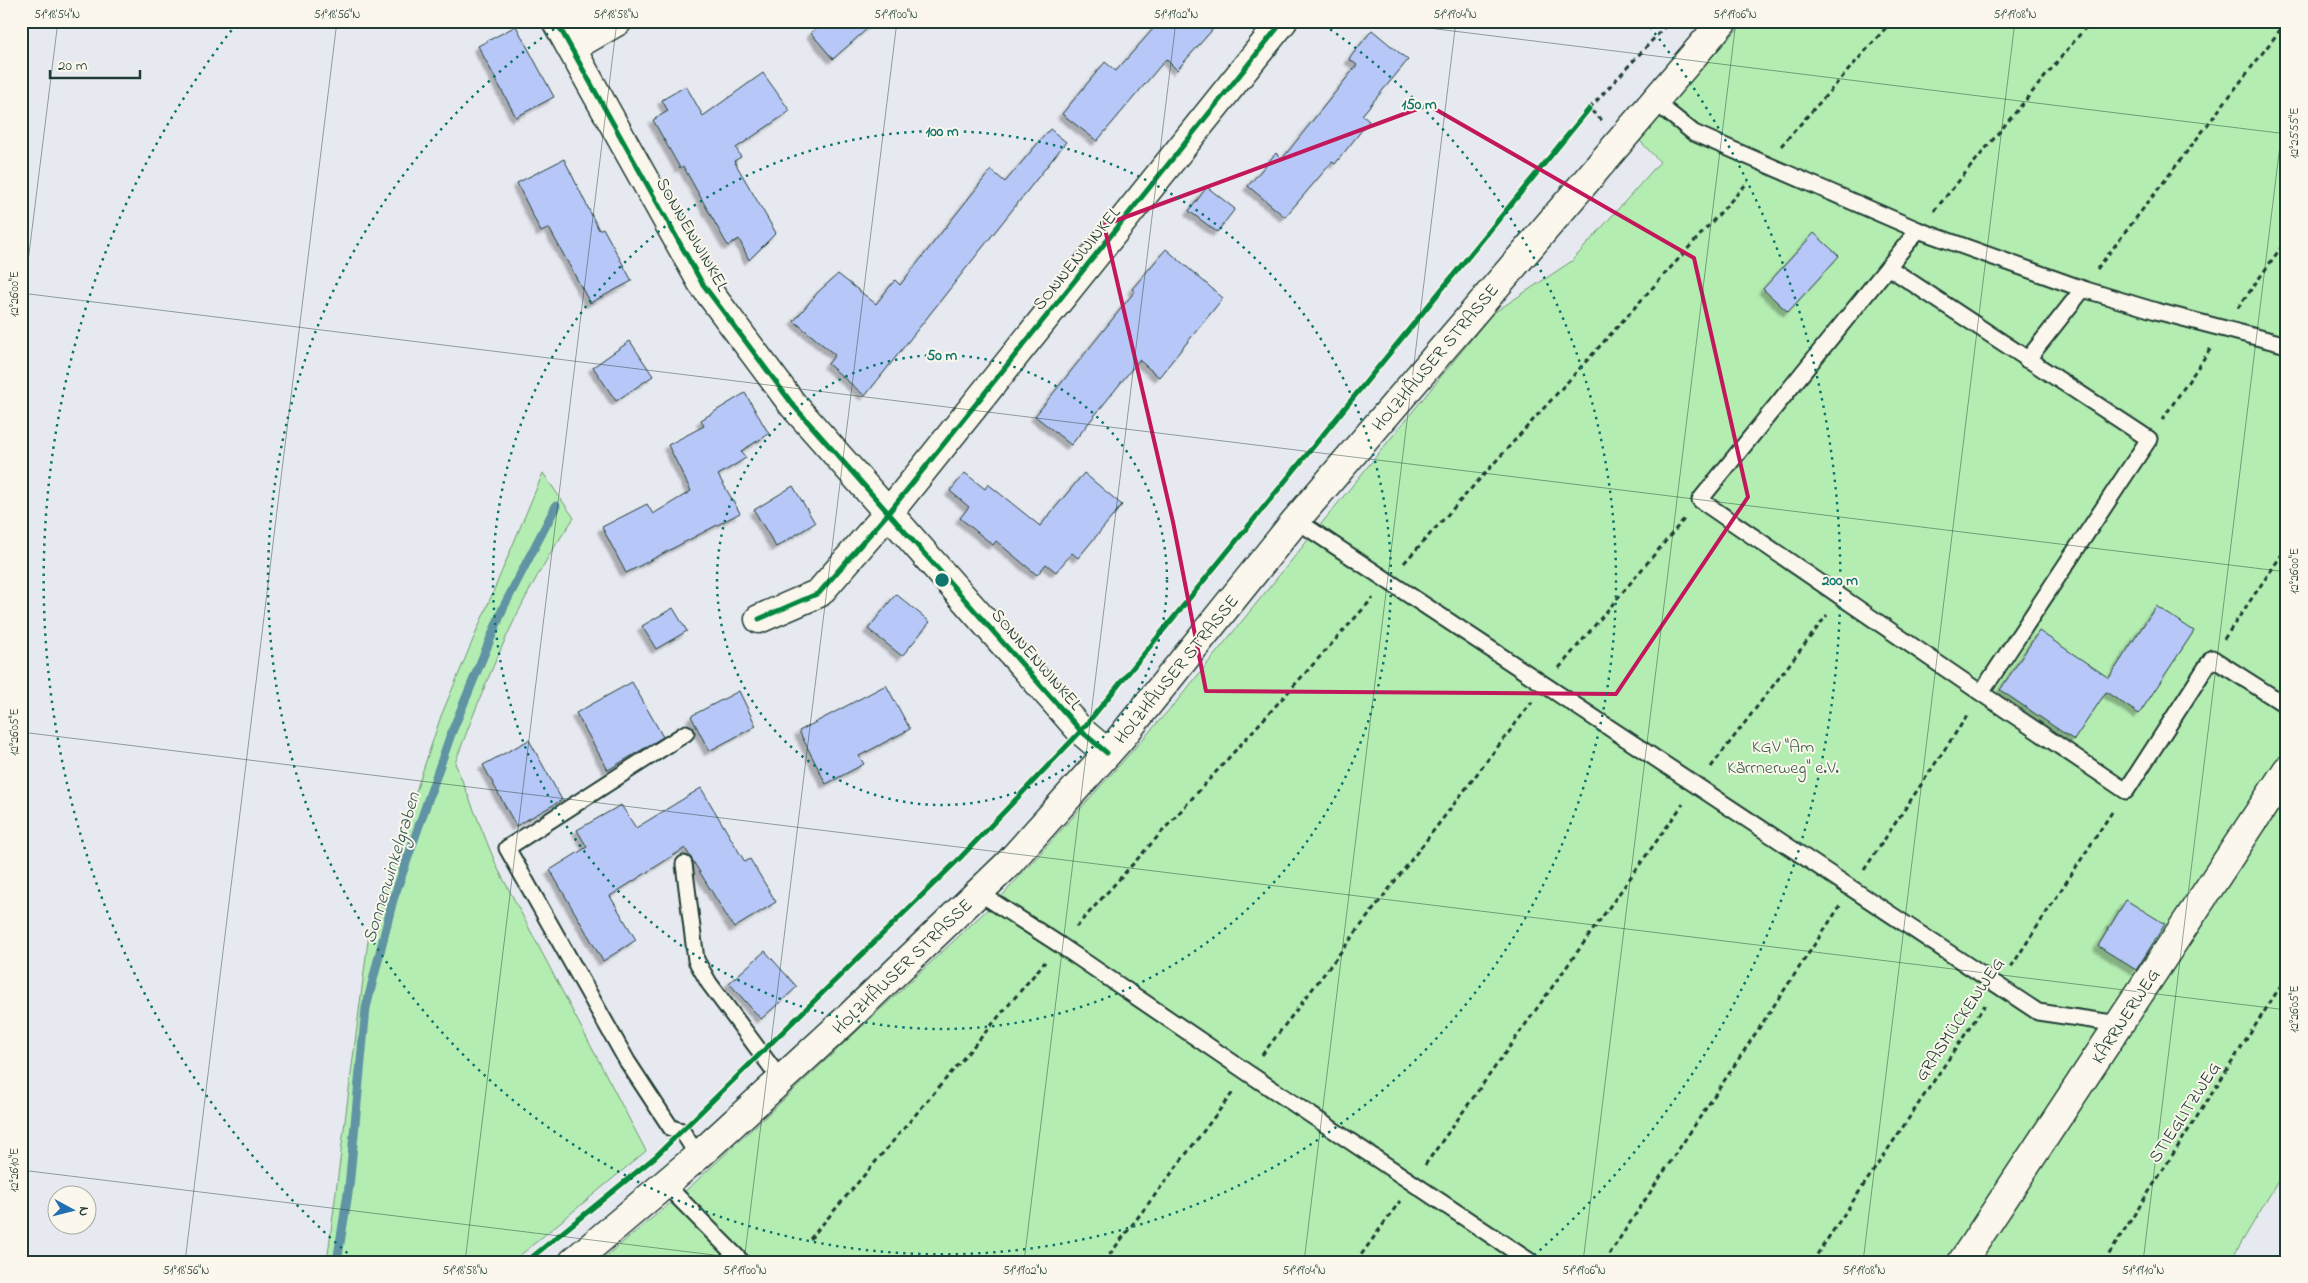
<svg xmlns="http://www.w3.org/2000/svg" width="2308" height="1283" viewBox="0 0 2308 1283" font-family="'Indie Flower',sans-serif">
	<defs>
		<filter id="shadow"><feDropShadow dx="-4.5" dy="4.5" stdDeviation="1" flood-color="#0004"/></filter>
	</defs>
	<rect width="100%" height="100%" fill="#e7e9f0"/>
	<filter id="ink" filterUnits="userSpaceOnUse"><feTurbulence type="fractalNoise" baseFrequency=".02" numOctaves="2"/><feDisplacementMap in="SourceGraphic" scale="10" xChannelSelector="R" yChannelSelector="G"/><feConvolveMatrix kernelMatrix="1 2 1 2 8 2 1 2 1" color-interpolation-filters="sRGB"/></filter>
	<g filter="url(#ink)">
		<g fill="#b4edb1" stroke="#6a9572">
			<polygon points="1745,21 2287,21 2287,1166 2230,1262 599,1262 691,1186 1002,896 1177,701 1492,314 1572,261 1660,162 1637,138"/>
			<path d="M543,473L574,518C521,592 487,678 455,763L497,867L646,1151L512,1262H327L369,933L441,716Z"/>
		</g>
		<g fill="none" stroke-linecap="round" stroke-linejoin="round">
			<polyline stroke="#6193a4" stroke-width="9" points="337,1262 349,1187 366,1008 393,900 451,734 504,606 556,506"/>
		</g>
		<g fill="#b7c8f8" stroke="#1f3d34" filter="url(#shadow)">
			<polygon points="824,21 876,21 833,59 811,33"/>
			<polygon points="1160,21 1220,21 1177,70 1166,59 1097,141 1062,114 1105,62 1116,71"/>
			<polygon points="516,26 554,97 516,117 478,46"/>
			<polygon points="1372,30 1408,60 1362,115 1369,121 1335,164 1332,162 1285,217 1248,186 1276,153 1282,159 1357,65 1349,59"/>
			<polygon points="763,73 790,111 736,148 741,157 734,161 776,233 749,260 739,239 728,246 683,166 680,168 653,120 668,111 662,100 686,86 703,116"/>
			<polygon points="1050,129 1066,142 865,396 828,364 835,355 794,321 818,292 838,274 876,304 895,280 900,285 991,170 1005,182"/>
			<polygon points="564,159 599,230 603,228 632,281 590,303 549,228 541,232 517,183"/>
			<polygon points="1207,187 1235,209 1217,232 1189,211"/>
			<polygon points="1814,233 1839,256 1788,312 1763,289"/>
			<polygon points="1166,249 1223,298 1159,377 1139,360 1071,445 1035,416 1135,291 1132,289"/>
			<polygon points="630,341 653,376 616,401 593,367"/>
			<polygon points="745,393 769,434 741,451 746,458 718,475 740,513 626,573 602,527 647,504 653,514 691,491 668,445 704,426 701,420"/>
			<polygon points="965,473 985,489 988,484 1040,526 1084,473 1122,505 1078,558 1072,553 1056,572 1046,564 1037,575 996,541 993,545 960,518 969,507 950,491"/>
			<polygon points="793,486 815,523 776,547 754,510"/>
			<polygon points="896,594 930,622 902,656 868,629"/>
			<polygon points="2156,606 2194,631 2139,714 2106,692 2074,740 2000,690 2039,631 2109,678"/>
			<polygon points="673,608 687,631 656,649 642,626"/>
			<polygon points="632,682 663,737 608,770 576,713"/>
			<polygon points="886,685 910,729 859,756 864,764 826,784 799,731"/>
			<polygon points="739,691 756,726 709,751 691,716"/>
			<polygon points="529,740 562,800 516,826 483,765"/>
			<polygon points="701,788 745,862 750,859 776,902 734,928 685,848 610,896 636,940 603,961 550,870 587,847 577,830 621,805 636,828"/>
			<polygon points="2126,900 2165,924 2136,970 2098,946"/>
			<polygon points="765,951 797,987 761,1019 729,983"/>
		</g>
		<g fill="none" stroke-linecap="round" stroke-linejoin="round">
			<g stroke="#1f3d34" stroke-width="19">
				<g id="service">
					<polyline points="1654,101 1694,133 1918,230 2083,289 2156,311 2287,345"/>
					<polyline points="1888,267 1918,230"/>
					<polyline points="2027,360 2083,289"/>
					<polyline points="1296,520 2038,1012 2119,1024"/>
					<polyline points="1981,693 1700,500 1888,267 2149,439 1981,693 2126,791 2212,658 2287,706"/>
					<polyline points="686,733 507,848 627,1061 671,1128 682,1131 698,1156"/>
					<polyline points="684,864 696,960 709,983 781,1080"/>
					<polyline points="978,892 1060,945 1248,1073 1531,1262"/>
					<polyline points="666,1185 742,1262"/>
				</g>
			</g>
			<g stroke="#1f3d34" stroke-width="31">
				<g id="minor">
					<polyline points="556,21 702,283 793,405 1081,731 1107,753"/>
					<polyline points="571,48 618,21"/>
					<polyline points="759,619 819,593 890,511 1283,21"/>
					<polyline points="1962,1262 2287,770"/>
				</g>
			</g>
			<g stroke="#1f3d34" stroke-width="31">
				<polyline id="secondary" points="573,1262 698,1156 847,1019 1008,864 1120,739 1296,520 1723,21"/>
			</g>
			<g stroke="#1f3d34" stroke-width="3" stroke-dasharray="5 4" stroke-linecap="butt">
				<polyline points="1602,120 1589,109 1670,21"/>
				<polyline points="1781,146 1892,21"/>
				<polyline points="1934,211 2091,21"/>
				<polyline points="2097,269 2287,21"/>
				<polyline points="2238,308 2287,239"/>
				<polyline points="2162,420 2211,348"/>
				<polyline points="1404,563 1748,182"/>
				<polyline points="2224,639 2287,547"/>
				<polyline points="1559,668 1685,518"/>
				<polyline points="1711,767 1827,615"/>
				<polyline points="1864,870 1969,713"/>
				<polyline points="1076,927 1373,598"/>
				<polyline points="2011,967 2114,809"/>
				<polyline points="1262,1055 1532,702"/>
				<polyline points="1425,1165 1683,804"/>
				<polyline points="810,1239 1045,962"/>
				<polyline points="1104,1262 1234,1091"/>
				<polyline points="1356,1262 1400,1201"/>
				<polyline points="1604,1262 1840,906"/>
				<polyline points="1812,1262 1985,1005"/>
				<polyline points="2104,1262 2287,976"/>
			</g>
			<use href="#service" stroke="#fbf7ec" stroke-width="15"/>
			<use href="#minor" stroke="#fbf7ec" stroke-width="28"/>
			<use href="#secondary" stroke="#fbf7ec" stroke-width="28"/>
			<g stroke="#fbf7ec" stroke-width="8">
				<g id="cycleway">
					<polyline points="556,21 702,283 793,405 1081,731 1107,753"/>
					<polyline points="759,619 819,593 890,511 1283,21"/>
					<polyline points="526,1262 655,1157 960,858 1081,731 1589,109"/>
				</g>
			</g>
			<use href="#cycleway" stroke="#00873e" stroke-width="5"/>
		</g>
	</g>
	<path fill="none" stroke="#c2185b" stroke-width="4" stroke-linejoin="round" d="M1428,105L1694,258L1748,497L1616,694L1206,691L1173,522L1104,225Z"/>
	<path fill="none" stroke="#1f3d34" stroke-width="1" stroke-opacity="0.45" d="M1372,21L2287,134M21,293L2287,572M21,318L58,21M21,732L2287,1010M21,1170L771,1262M185,1262L337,21M465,1262L617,21M744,1262L897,21M1024,1262L1176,21M1304,1262L1456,21M1583,1262L1736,21M1863,1262L2015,21M2143,1262L2287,88"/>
	<g fill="none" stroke="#0f766e" stroke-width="2.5" stroke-dasharray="2.5 5">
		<circle cx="942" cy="580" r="225"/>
		<circle cx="942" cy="580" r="449"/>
		<path d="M1324 25A674 674 0 1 1 560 25"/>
		<path d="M353 1258A898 898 0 0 1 234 27M1650 27A898 898 0 0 1 1531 1258"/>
	</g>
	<g text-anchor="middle" stroke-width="4" stroke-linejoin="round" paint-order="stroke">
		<g font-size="18" fill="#1f3d34" stroke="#fbf7ec">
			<text transform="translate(693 234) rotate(60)" y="6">SONNENWINKEL</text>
			<text transform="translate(1076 258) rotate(-51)" y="6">SONNENWINKEL</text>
			<text transform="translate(1435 357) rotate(-50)" y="6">HOLZHÄUSER STRASSE</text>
			<text transform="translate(1037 659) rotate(49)" y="6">SONNENWINKEL</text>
			<text transform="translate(1176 669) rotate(-51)" y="6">HOLZHÄUSER STRASSE</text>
			<text transform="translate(902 966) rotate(-44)" y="6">HOLZHÄUSER STRASSE</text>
			<text transform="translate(2125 1016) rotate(-57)" y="6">KÄRRNERWEG</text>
			<text transform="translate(1959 1019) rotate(-56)" y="6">GRASMÜCKENWEG</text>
			<text transform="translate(2184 1112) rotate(-57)" y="6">STIEGLITZWEG</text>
		</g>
		<g font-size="18" fill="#3d604d" stroke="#fbf7ec">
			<text x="1783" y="752">KGV "Am<tspan x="1783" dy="21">Kärrnerweg" e.V.</tspan></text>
		</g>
		<g font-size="19" font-style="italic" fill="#355a59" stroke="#fbf7ec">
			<text transform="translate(390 867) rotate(-73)" y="7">Sonnenwinkelgraben</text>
		</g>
	</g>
	<circle cx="942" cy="580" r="8" fill="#0f766e" stroke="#fbf7ec" stroke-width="2.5"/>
	<g font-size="15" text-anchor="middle" font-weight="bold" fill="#0f766e" stroke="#fbf7ec" stroke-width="4" stroke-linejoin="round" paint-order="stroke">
		<text x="1419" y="109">150 m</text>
		<text x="942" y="136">100 m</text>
		<text x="942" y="360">50 m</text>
		<text x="1840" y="585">200 m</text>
	</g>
	<rect width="2308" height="1283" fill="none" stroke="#fbf7ec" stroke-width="55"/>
	<g transform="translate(72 1210) rotate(97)"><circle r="24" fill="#fbf7ec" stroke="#a3ada2"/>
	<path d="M0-4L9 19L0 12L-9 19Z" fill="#1f6fb2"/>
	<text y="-8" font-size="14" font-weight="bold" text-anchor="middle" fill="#1f3d34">N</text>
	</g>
	<path d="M50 70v8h90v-8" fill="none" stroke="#1f3d34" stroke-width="2.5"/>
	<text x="58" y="70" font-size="15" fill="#1f3d34" stroke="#fbf7ec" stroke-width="4" paint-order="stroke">20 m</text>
	<rect x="28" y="28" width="2252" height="1228" fill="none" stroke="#1f3d34" stroke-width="2"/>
	<g font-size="12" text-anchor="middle" fill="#1f3d34">
		<text x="57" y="18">51°18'54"N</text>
		<text x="337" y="18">51°18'56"N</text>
		<text x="616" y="18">51°18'58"N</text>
		<text x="896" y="18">51°19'00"N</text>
		<text x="1176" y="18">51°19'02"N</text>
		<text x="1455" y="18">51°19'04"N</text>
		<text x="1735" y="18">51°19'06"N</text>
		<text x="2015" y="18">51°19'08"N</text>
		<text transform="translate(2294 133) rotate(-90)" y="4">12°25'55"E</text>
		<text transform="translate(14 294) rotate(-90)" y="4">12°26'00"E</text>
		<text transform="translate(2294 571) rotate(-90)" y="4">12°26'00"E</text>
		<text transform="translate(14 732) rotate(-90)" y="4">12°26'05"E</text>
		<text transform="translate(2294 1009) rotate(-90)" y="4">12°26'05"E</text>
		<text transform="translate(14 1170) rotate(-90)" y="4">12°26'10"E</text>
		<text x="186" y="1274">51°18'56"N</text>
		<text x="465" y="1274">51°18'58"N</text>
		<text x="745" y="1274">51°19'00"N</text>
		<text x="1025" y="1274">51°19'02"N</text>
		<text x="1304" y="1274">51°19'04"N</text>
		<text x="1584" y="1274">51°19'06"N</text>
		<text x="1864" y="1274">51°19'08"N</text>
		<text x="2143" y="1274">51°19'10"N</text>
	</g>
</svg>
